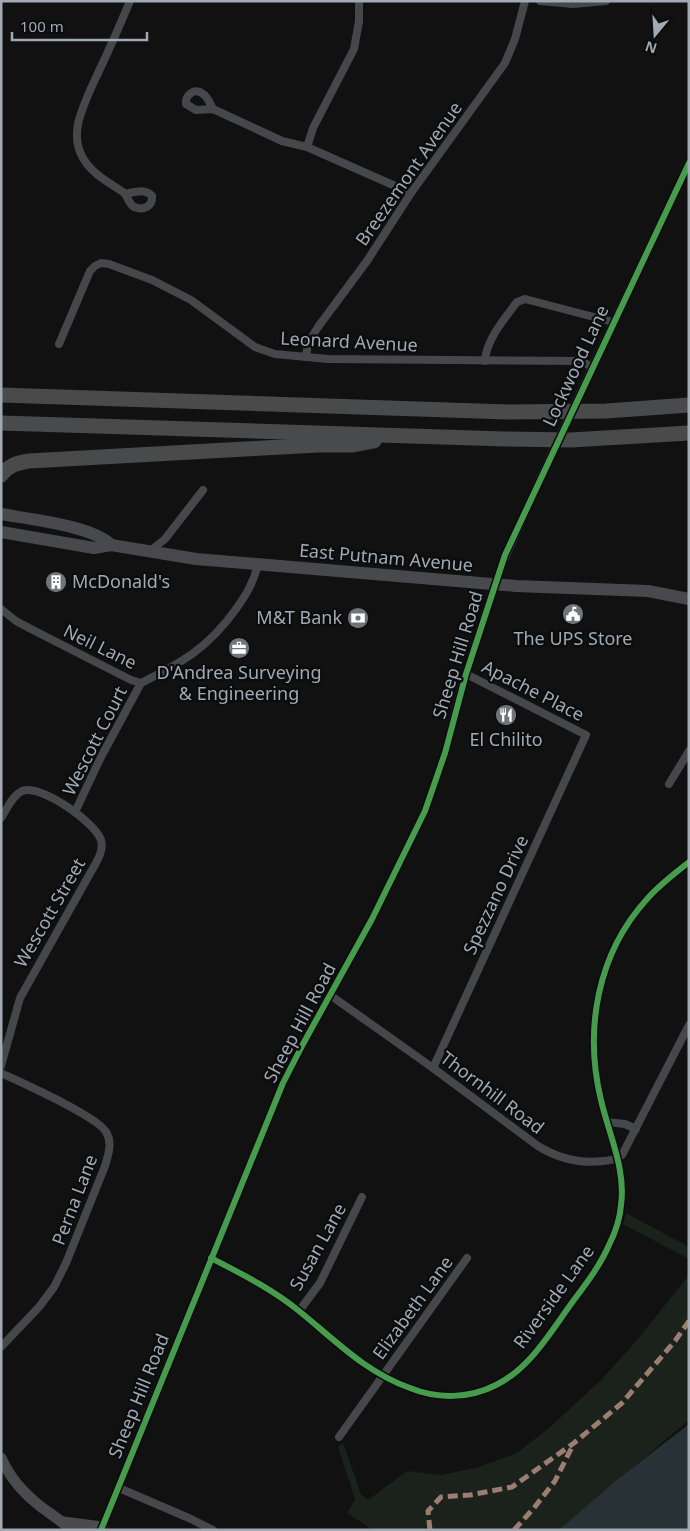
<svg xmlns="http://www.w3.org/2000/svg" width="690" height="1531" viewBox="0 0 690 1531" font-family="'Noto Sans',sans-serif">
	<rect width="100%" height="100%" fill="#111"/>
	<g fill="#1b211b">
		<polygon points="626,1213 689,1247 689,1259 623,1224"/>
		<polygon points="689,1275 689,1420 560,1530 373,1530 347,1513 355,1499 338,1447 343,1443 361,1494 368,1500 407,1471 441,1475 479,1467 517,1453 549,1428 601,1380 637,1340"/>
	</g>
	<polygon fill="#283236" points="689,1424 689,1530 559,1530 617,1480"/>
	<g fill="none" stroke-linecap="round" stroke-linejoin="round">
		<g stroke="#45474a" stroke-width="8">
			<polyline points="540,1 573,4 606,1"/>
			<path d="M213,109C210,104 208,97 203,94C195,87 185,95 186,104L196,110L213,109L282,141L307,147L411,193"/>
			<polyline points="307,147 313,128 354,49 359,21 359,1"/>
			<path d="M125,194C135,192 145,188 152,196C153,206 144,211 134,207C128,203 128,196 123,192C108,182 92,174 83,158C77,148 76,135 78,124C82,106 91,88 99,71C110,48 120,25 130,1"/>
			<polyline points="59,344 90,271 95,266 101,263 109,264 152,280 191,300 255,347 275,354 328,359 581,361 592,367"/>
			<polyline points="306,357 308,343 318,327 367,261 411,193 505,63 515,39 525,1"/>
			<path d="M485,361C486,340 505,318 517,302L525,299L613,322"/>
			<polyline points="585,383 689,163"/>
			<polyline points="150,551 165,539 203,490"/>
			<path d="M1,609L16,621L31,629L131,680L141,683C183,662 208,648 236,609C246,595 254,582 258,564"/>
			<polyline points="669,784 689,751"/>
			<polyline points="75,812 101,757 141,683"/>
			<path d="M1,818C7,809 12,796 22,791C40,783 96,823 101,840C104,851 97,861 92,870L20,998L1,1066"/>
			<path d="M330,995L433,1068L538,1146C559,1159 580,1164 604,1161C611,1160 616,1160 622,1155L689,1025"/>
			<polyline points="433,1068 586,735 466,674"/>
			<path d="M1,1073C22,1083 97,1116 106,1132C113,1143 108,1155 105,1166L66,1263L54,1287L39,1307L1,1347"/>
			<polyline points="607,1122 625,1124 636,1129"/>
			<path d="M211,1258C242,1274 272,1289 299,1311C335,1340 365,1372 410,1388C437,1399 469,1399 496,1385C529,1369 550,1333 571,1304C585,1285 600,1266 609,1245C615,1233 620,1219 621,1205C626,1169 609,1135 601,1100C584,1030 597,954 647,899C659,885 674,874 689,862"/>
			<polyline points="299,1311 320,1283 362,1197"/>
			<polyline points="339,1437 467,1258"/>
			<polyline points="119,1488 191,1519 213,1530"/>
			<polyline points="101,1530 283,1083 303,1044 372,919 425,811 445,753 463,683 501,567 540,479"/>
		</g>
		<g stroke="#494b4e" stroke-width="11">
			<path d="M1,1458C10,1478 23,1493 40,1506C50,1514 61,1520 71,1530"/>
			<polyline points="63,1522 102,1527"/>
		</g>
		<g stroke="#47494c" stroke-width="12">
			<path d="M1,514C29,519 93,526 111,545"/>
			<polyline points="1,532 94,548 111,545 196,559 516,586 648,591 689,599"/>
		</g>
		<g stroke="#484a4c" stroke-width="15">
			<polyline points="1,395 508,412 606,411 689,405"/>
			<polyline points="1,423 505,439 571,440 689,433"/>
			<path d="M1,475C9,465 17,463 29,461L245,449L319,445H353L374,441"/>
		</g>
		<polyline stroke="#45474a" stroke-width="8" points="540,479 585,383"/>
		<g stroke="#9b7d72" stroke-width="5" stroke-dasharray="10 5" stroke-linecap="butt">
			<polyline points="430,1530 428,1511 441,1497 470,1495 512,1487 574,1443 622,1403 675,1341 689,1321"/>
			<polyline points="514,1530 534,1508 555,1481 573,1445"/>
		</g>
		<g stroke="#0b0c0d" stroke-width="9">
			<g id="cycleway">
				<path d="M211,1258C242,1274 272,1289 299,1311C335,1340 365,1372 410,1388C437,1399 469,1399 496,1385C529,1369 550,1333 571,1304C585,1285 600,1266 609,1245C615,1233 620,1219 621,1205C626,1169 609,1135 601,1100C584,1030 597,954 647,899C659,885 674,874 689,862"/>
				<polyline points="101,1530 283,1083 303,1044 372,919 425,811 445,753 466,674 505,555 689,163"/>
			</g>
		</g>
		<use href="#cycleway" stroke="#469c4c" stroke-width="6"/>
	</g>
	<defs>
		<g id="building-disc" transform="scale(1.125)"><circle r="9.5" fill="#6f747a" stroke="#0b0c0d"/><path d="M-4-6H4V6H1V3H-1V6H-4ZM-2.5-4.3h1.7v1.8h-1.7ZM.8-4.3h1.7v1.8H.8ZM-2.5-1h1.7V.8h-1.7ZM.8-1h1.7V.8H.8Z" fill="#fff"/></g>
		<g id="civic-disc" transform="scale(1.125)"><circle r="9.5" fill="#6f747a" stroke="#0b0c0d"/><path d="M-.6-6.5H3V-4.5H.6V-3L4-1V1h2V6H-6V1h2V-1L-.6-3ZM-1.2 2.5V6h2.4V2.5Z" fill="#fff"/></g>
		<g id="bank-disc" transform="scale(1.125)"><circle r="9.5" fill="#6f747a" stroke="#0b0c0d"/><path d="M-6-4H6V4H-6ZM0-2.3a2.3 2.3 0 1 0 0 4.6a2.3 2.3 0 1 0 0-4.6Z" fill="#fff"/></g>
		<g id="office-disc" transform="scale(1.125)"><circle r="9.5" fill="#6f747a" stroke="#0b0c0d"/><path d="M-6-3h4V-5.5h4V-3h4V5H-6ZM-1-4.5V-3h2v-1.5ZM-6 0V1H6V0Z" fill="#fff"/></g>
		<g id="restaurant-disc" transform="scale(1.125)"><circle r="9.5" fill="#6f747a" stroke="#0b0c0d"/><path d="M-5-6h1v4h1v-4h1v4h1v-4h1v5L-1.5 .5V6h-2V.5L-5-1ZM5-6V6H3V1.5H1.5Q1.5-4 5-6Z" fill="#fff"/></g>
	</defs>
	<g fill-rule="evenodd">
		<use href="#building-disc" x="56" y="582"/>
		<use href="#civic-disc" x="573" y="614"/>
		<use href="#bank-disc" x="358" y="618"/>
		<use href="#office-disc" x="239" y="648"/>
		<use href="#restaurant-disc" x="506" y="715"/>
	</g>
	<g text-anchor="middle" stroke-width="4.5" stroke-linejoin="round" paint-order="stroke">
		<g font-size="18" fill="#a1a9b3" stroke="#0b0c0d">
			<text transform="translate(409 174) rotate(-55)" y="6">Breezemont Avenue</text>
			<text transform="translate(349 342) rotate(3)" y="6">Leonard Avenue</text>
			<text transform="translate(576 366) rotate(-65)" y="6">Lockwood Lane</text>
			<text transform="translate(386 558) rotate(5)" y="6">East Putnam Avenue</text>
			<text transform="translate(100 647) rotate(26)" y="6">Neil Lane</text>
			<text transform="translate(458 655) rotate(-73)" y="6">Sheep Hill Road</text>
			<text transform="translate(533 691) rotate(27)" y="6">Apache Place</text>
			<text transform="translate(95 741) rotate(-63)" y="6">Wescott Court</text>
			<text transform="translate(496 895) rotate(-65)" y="6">Spezzano Drive</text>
			<text transform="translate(50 913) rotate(-60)" y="6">Wescott Street</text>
			<text transform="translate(300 1023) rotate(-62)" y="6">Sheep Hill Road</text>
			<text transform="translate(492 1093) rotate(37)" y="6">Thornhill Road</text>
			<text transform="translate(75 1200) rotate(-69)" y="6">Perna Lane</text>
			<text transform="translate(318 1247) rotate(-61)" y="6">Susan Lane</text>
			<text transform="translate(554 1297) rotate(-54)" y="6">Riverside Lane</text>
			<text transform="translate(413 1308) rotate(-54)" y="6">Elizabeth Lane</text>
			<text transform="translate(139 1396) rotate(-68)" y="6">Sheep Hill Road</text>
		</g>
		<g font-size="18" fill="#a1a9b3" stroke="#0b0c0d">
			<text x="72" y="588" text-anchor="start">McDonald's</text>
			<text x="342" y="624" text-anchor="end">M&amp;T Bank</text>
			<text x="573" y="645">The UPS Store</text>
			<text x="239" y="679">D'Andrea Surveying<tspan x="239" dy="21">&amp; Engineering</tspan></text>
			<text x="506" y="746">El Chilito</text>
		</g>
	</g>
	<rect width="690" height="1531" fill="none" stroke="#a1a9b3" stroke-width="5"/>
	<g transform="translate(655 35) rotate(198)" stroke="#0b0c0d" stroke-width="4" paint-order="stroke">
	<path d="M0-4L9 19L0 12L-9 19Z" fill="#a1a9b3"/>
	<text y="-8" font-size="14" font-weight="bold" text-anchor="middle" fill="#a1a9b3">N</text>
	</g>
	<path d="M12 32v8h135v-8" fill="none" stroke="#a1a9b3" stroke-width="2.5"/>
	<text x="20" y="32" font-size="15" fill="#a1a9b3" stroke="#0b0c0d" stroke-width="4" paint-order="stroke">100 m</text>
</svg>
